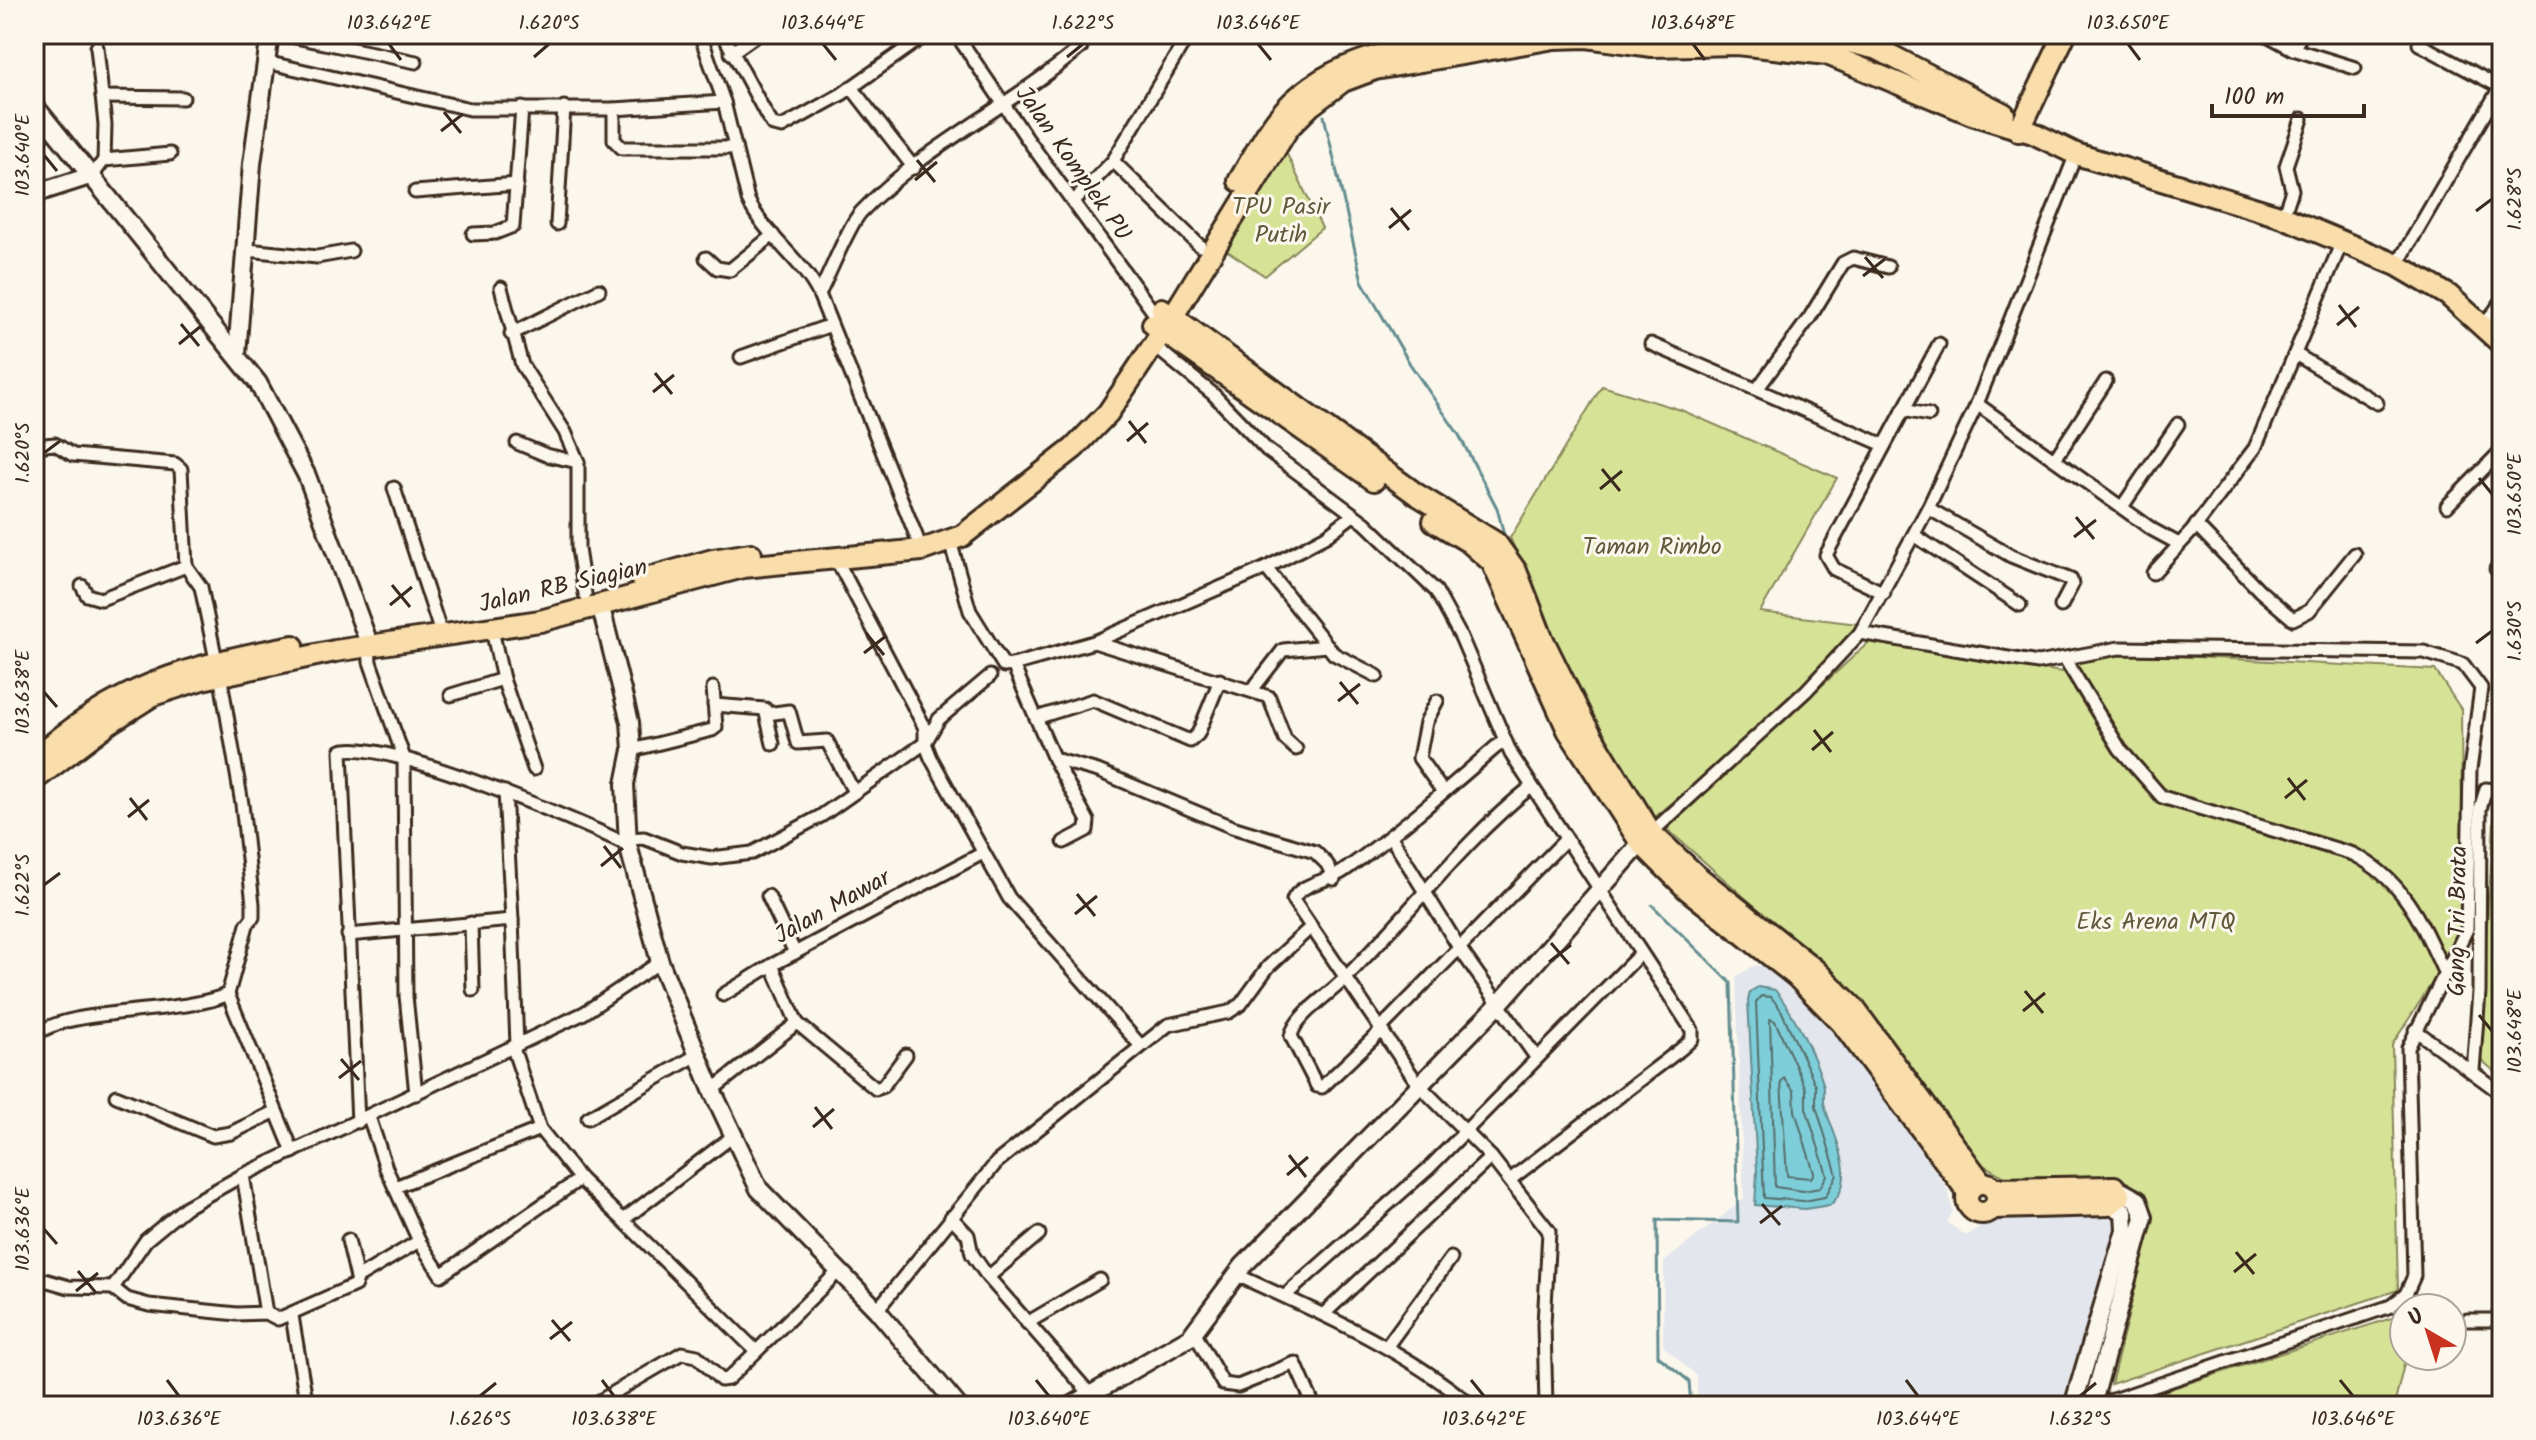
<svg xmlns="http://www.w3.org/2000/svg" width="2536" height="1440" viewBox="0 0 2536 1440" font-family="Kalam,sans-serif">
	<rect width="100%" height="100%" fill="#fbf7ec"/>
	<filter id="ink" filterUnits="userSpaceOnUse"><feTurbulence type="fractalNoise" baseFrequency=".0125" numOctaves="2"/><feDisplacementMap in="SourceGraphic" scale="16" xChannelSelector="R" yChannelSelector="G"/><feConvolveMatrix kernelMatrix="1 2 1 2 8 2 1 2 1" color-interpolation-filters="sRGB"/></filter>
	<g filter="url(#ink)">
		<polygon fill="#e3e6ec" points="1753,966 1765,966 1815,1010 1860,1062 1948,1190 1953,1211 1947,1222 1966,1236 1988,1221 2016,1215 2107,1216 2115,1220 2119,1230 2068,1406 1697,1406 1697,1376 1663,1346 1664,1262 1744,1199 1736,977"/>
		<g fill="#d6e397" stroke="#88865a" stroke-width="2">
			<polygon points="1285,150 1322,228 1265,276 1223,248"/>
			<path d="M1602,386L1681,410L1837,478L1760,612L1858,624C1809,699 1722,761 1654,818L1587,710L1510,538Z"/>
			<polygon points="1869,642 2062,672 2103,652 2435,670 2461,709 2463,935 2392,1045 2398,1290 2111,1384 2151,1226 2149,1207 2141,1196 2005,1177 1981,1164 1851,991 1667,829"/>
			<polygon points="2495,808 2502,814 2502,1078 2478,1057"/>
			<polygon points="2404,1314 2406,1356 2394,1406 2117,1406"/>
		</g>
		<path fill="#7eceda" stroke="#638c8f" stroke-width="2" d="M1758,987L1775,990C1795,1015 1813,1052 1823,1083C1826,1091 1822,1099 1825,1107C1834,1138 1860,1179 1830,1205L1805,1209L1755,1205L1757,1172L1748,1001L1750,992Z"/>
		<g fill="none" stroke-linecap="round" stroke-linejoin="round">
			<g stroke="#566c69" stroke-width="2">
				<polygon points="1761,996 1771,997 1781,1010 1816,1086 1816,1106 1837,1175 1825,1197 1804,1201 1764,1198 1756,1002"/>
				<polygon points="1770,1019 1775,1021 1806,1089 1806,1108 1827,1175 1820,1188 1803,1191 1775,1187"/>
				<polygon points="1784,1078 1794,1091 1795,1111 1814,1173 1811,1178 1787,1176 1781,1082"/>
			</g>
			<g stroke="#638c8f" stroke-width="3">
				<polyline points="1324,116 1362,281 1410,364 1459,435 1497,508 1505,539"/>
				<polyline points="1652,905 1731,983 1738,1222 1657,1220 1658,1356 1689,1381 1691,1406"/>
			</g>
			<g stroke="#3b2a1e" stroke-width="17">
				<g id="street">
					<polyline points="281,34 416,62"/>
					<path d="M700,34L724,102L748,200C765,236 801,258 819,294L917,538"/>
					<polyline points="723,34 767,116 773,125 782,127 842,94 927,34"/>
					<polyline points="956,34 1028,140 1157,317"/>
					<polyline points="2265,34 2293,49 2355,68"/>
					<polyline points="2419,44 2500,87"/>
					<polyline points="2293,49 2302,34"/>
					<polyline points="731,53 758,34"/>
					<polyline points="266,62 470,109 614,109 724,102"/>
					<polyline points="851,87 914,168"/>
					<polyline points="102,97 183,98"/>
					<polyline points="614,109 614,140 622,148 735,148"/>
					<polyline points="104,160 170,154"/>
					<polyline points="1113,161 1200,246"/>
					<polyline points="93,175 104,160 105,125 97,47"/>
					<polyline points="415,192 517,184"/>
					<polyline points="1074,201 1113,161 1186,39"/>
					<polyline points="2283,217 2292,190 2286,166 2302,119"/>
					<polyline points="557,224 564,107"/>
					<polyline points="473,234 495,233 513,226 522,108"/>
					<polyline points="247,250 317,257 351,251"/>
					<polyline points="706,258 717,268 730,270 773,235"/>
					<polyline points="2397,265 2502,84"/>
					<polyline points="501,288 522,365 565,432 578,462 578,549 585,594"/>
					<path d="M819,294C830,274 848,226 861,212C924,146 1012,106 1081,47"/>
					<polyline points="2484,326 2502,301"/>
					<polyline points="511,334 599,290"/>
					<polyline points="1651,344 1884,445"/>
					<polyline points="1153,345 1213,394 1267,450 1365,523 1436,591 1461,637 1511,754 1692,1030 1692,1039 1681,1049 1511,1179"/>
					<polyline points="2297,355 2377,403"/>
					<polyline points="741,357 831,325"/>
					<polyline points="1758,388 1810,317 1843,263 1853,258 1888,267"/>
					<polyline points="1977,404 2153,530 2179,544"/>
					<polyline points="1903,410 1929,415"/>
					<polyline points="517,443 546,455 578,462"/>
					<polyline points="34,446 55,444 73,455 175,464 181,469 186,566 201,587 216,660"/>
					<polyline points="2055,459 2106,381"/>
					<polyline points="394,488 438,624"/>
					<polyline points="2447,506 2502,450"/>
					<polyline points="2122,507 2178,424"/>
					<polyline points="1928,508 2011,556 2071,580 2072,585 2061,606"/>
					<polyline points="2196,525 2260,591 2293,619 2309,611 2355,554"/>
					<polyline points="1914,535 2020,605"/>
					<polyline points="950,541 970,611 1004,666 1013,665"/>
					<polyline points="835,557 925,728 925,743 931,758 1009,898 1141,1046"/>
					<polyline points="1266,568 1334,654 1377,676"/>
					<polyline points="2496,569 2502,561"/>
					<polyline points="2153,573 2192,531 2255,448 2342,242"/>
					<polyline points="82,586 87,595 101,599 186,566"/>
					<polyline points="1884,593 1834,569 1826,555 1939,344"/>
					<polyline points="492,630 503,679 534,769"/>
					<polyline points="1860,633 2038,663 2119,648 2424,652 2463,664 2481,688 2470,770 2467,929 2408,1048 2414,1276 2406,1294 2391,1306 2095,1406"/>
					<polyline points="1094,642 1269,697 1285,739 1296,749"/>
					<polyline points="369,646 370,662 404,758 406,996 416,1094"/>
					<path d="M2065,659L2120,749L2162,797L2353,854C2404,880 2421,922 2444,972"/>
					<polyline points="220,674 242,804 253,904 253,917 247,925 228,994 293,1152"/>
					<polyline points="1252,690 1283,650 1328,646"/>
					<polyline points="451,695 503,679"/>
					<polyline points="1437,701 1426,722 1419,758 1443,792"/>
					<polyline points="714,705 765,709 773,744"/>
					<polyline points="767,714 789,711 798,743 827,741 854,792"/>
					<polyline points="1036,718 1093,700 1190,741 1198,734 1220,680"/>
					<path d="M1504,740C1452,785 1401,830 1345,870C1331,881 1299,883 1293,900L1418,1084L1491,1157L1549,1231L1544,1324L1546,1406"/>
					<polyline points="632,750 712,730 716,727 713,688"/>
					<polyline points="1054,759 1098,771 1232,827 1315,852 1327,864 1334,879"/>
					<polyline points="505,792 512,920"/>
					<polyline points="1651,833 1806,691 1860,633 1928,508 1977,404 2076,154"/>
					<polyline points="1391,837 1460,949 1536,1057"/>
					<polyline points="628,839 644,838 682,853 712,858 752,853 821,816 925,743 939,719 990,676"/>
					<polyline points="1064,842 1087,830 1088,821 1054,759 1013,665 1094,642 1266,568 1326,536 1352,516"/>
					<polyline points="768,896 795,953"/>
					<polyline points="471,923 473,990"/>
					<polyline points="348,935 512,920 517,1045"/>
					<polyline points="723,995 772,965 983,853"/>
					<polyline points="797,1023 876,1089 883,1086 906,1055"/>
					<polyline points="1380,1029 1566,839"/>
					<path d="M1382,1030L1322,1087L1317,1086L1291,1036C1295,1016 1327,996 1341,982C1406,919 1460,843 1531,787"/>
					<polyline points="2415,1030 2502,1094"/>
					<path d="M34,1037C60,1007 185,1015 228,994"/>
					<polyline points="513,1048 540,1129 580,1179 623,1220"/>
					<polyline points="2473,1071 2479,992 2480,809 2486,789 2502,791"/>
					<polyline points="712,1090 797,1023 772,965"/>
					<polyline points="116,1096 213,1136 231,1133 274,1112"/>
					<polyline points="369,1117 386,1168 419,1241"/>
					<polyline points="588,1118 697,1055"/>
					<path d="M358,1122L341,751C381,737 584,823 628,845"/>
					<polyline points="733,1136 623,1220 756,1351"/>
					<polyline points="243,1175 266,1313"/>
					<polyline points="395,1187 540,1129"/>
					<polyline points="951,1217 968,1235 972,1254 988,1277 1091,1395"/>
					<path d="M1237,1275C1320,1313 1401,1347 1472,1406"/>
					<polyline points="34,1277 69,1287 113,1288 146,1240 186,1207 243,1175 584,1013 660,962"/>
					<polyline points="988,1277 1039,1234"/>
					<polyline points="357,1278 419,1241 441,1275 580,1179"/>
					<polyline points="113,1288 127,1299 149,1305 237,1314 266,1313 278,1319 355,1285 357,1278 348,1240"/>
					<polyline points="1287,1294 1429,1168 1640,954"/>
					<polyline points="877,1310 997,1162 1168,1025 1229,1012 1241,1004 1268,967 1311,927"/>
					<polyline points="1325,1313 1491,1157"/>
					<polyline points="292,1316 307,1406"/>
					<polyline points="2467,1320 2502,1320"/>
					<polyline points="1027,1323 1100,1280"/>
					<polyline points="1194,1332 1223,1384 1238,1386 1295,1363 1314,1406"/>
					<polyline points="1387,1346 1451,1258"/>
					<polyline points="1095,1392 1107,1406"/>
					<polyline points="591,1406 682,1353 697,1356 721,1380 728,1379 839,1271"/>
				</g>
			</g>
			<g stroke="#3b2a1e" stroke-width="22">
				<g id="secondary">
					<polyline points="34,105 258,383 307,476 366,635"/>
					<polyline points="34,194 93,175"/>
					<polyline points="237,354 252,164 270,34"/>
					<polyline points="600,604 630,722 632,750 625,784 628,845 660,962 712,1090 759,1189 877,1310 958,1406"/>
					<polyline points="1071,1406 1190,1337 1243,1266 1499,1004 1641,843"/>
					<polyline points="2073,1406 2125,1230 2124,1211 2108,1205"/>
					<polyline points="2092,1406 2144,1217 2138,1200 2114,1187"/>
				</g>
			</g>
			<g stroke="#3b2a1e" stroke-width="26">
				<g id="highway">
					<polyline points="1816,34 1878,49 2004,114"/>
					<polyline points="2019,131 2065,34"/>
					<path d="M1239,181C1252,160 1263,137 1278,118C1329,53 1412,49 1488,34"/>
					<polyline points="1162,309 1416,494 1496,543 1516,571 1542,638 1584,723 1651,833 1697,876 1814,969 1853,1007 1981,1182"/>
					<polyline points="1153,324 1374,480"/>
					<polyline points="1434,521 1469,542 1492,562 1568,730 1641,843 1688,890 1796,976 1842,1023 1968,1192"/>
					<polyline points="642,580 713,560 751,554"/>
					<path d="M34,760C115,686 188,666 293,646"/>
					<polyline points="34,780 109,723 153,695 202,679 335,651 540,621 743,567 922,550 962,536 1074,448 1108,413 1173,316 1288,128 1310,106 1343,81 1375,69 1554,38 1587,37 1652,46 1737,44 1827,54 1972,114 2033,133 2076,154 2283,217 2397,265 2448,295 2502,344"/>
					<circle cx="1982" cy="1198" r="15"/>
					<polyline points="1994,1208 2108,1205 2120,1196 2114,1187 1995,1189"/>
				</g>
			</g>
			<use href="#street" stroke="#fbf7ec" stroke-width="11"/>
			<use href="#secondary" stroke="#fbf7ec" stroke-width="16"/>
			<use href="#highway" stroke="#f9ddab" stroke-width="20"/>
		</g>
	</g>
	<path fill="none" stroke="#3b2a1e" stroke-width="3" d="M389,44L401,60M823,44L836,60M1258,44L1271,60M1693,44L1705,60M2128,44L2140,60M534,57L549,44M1067,57L1083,44M444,112L461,133M441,131L463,114M44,155L57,171M917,160L935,182M915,180L937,162M1391,208L1409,230M2476,211L2492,199M1389,228L1411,210M1865,257L1883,278M1863,276L1885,259M2339,305L2356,327M181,324L199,346M2337,325L2359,307M179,344L201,326M655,373L672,394M653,392L674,375M1129,421L1146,443M1127,441L1148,423M44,453L60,441M1602,469L1620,491M2479,478L2492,494M1600,489L1622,471M2076,517L2094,539M2074,537L2096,520M392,585L410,607M390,605L412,587M866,633L884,655M2476,643L2492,631M864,653L886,636M1340,682L1358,704M44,692L57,707M1338,701L1360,684M1814,730L1831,752M1812,750L1833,732M2288,778L2305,800M130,798L147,820M2285,798L2307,780M128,817L149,800M604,846L621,868M601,866L623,848M44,885L60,873M1077,894L1095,916M1075,914L1097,896M1551,943L1569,964M1549,962L1571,945M2025,991L2043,1013M2023,1011L2045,993M2479,1015L2492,1031M341,1059L359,1080M339,1078L361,1061M815,1107L832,1129M813,1127L834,1109M1289,1155L1306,1177M1287,1175L1308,1157M1762,1204L1780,1225M1760,1223L1782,1206M44,1229L57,1244M2236,1252L2254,1274M78,1271L96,1293M2234,1272L2256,1254M76,1291L98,1273M552,1320L570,1341M550,1339L572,1322M167,1380L179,1396M602,1380L614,1396M1036,1380L1049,1396M1471,1380L1484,1396M1906,1380L1918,1396M2340,1380L2353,1396M480,1396L496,1383M2080,1396L2096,1383"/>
	<g text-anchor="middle" stroke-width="6" stroke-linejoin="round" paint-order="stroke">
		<g font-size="24" fill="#3b2a1e" stroke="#fbf7ec">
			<text transform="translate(1074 163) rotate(55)" y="8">Jalan Komplek PU</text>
			<text transform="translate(563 585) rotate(-13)" y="8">Jalan RB Siagian</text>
			<text transform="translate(832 906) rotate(-29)" y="8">Jalan Mawar</text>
			<text transform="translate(2457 921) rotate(-89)" y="8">Gang Tri Brata</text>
		</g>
		<g font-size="24" fill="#62583c" stroke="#fbf7ec">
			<text x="1281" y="214">TPU Pasir<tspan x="1281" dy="28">Putih</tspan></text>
			<text x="1652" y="554">Taman Rimbo</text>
			<text x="2156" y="929">Eks Arena MTQ</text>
		</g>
	</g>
	<rect width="2536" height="1440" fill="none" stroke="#fbf7ec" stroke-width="88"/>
	<g transform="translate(2428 1332) rotate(321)"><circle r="38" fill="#fbf7ec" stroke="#aea59a" stroke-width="2"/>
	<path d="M0-6L14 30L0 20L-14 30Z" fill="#c8321e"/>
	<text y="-12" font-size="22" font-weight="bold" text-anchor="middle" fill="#3b2a1e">U</text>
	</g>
	<path d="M2212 104v12h152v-12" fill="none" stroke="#3b2a1e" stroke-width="4"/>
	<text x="2224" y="104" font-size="24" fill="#3b2a1e" stroke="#fbf7ec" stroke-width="6" paint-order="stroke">100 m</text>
	<rect x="44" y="44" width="2448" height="1352" fill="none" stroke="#3b2a1e" stroke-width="3"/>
	<g font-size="20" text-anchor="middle" fill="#3b2a1e">
		<text x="389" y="29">103.642°E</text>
		<text x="549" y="29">1.620°S</text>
		<text x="823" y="29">103.644°E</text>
		<text x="1083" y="29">1.622°S</text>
		<text x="1258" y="29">103.646°E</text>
		<text x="1693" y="29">103.648°E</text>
		<text x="2128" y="29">103.650°E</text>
		<text transform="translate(22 155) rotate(-90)" y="7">103.640°E</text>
		<text transform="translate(2514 199) rotate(-90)" y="7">1.628°S</text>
		<text transform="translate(22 453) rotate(-90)" y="7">1.620°S</text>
		<text transform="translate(2514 494) rotate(-90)" y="7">103.650°E</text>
		<text transform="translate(2514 631) rotate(-90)" y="7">1.630°S</text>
		<text transform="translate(22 692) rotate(-90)" y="7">103.638°E</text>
		<text transform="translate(22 885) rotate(-90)" y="7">1.622°S</text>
		<text transform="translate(2514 1031) rotate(-90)" y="7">103.648°E</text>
		<text transform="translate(22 1229) rotate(-90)" y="7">103.636°E</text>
		<text x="179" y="1425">103.636°E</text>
		<text x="480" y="1425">1.626°S</text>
		<text x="614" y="1425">103.638°E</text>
		<text x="1049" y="1425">103.640°E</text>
		<text x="1484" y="1425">103.642°E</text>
		<text x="1918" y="1425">103.644°E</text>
		<text x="2080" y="1425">1.632°S</text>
		<text x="2353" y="1425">103.646°E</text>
	</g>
</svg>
